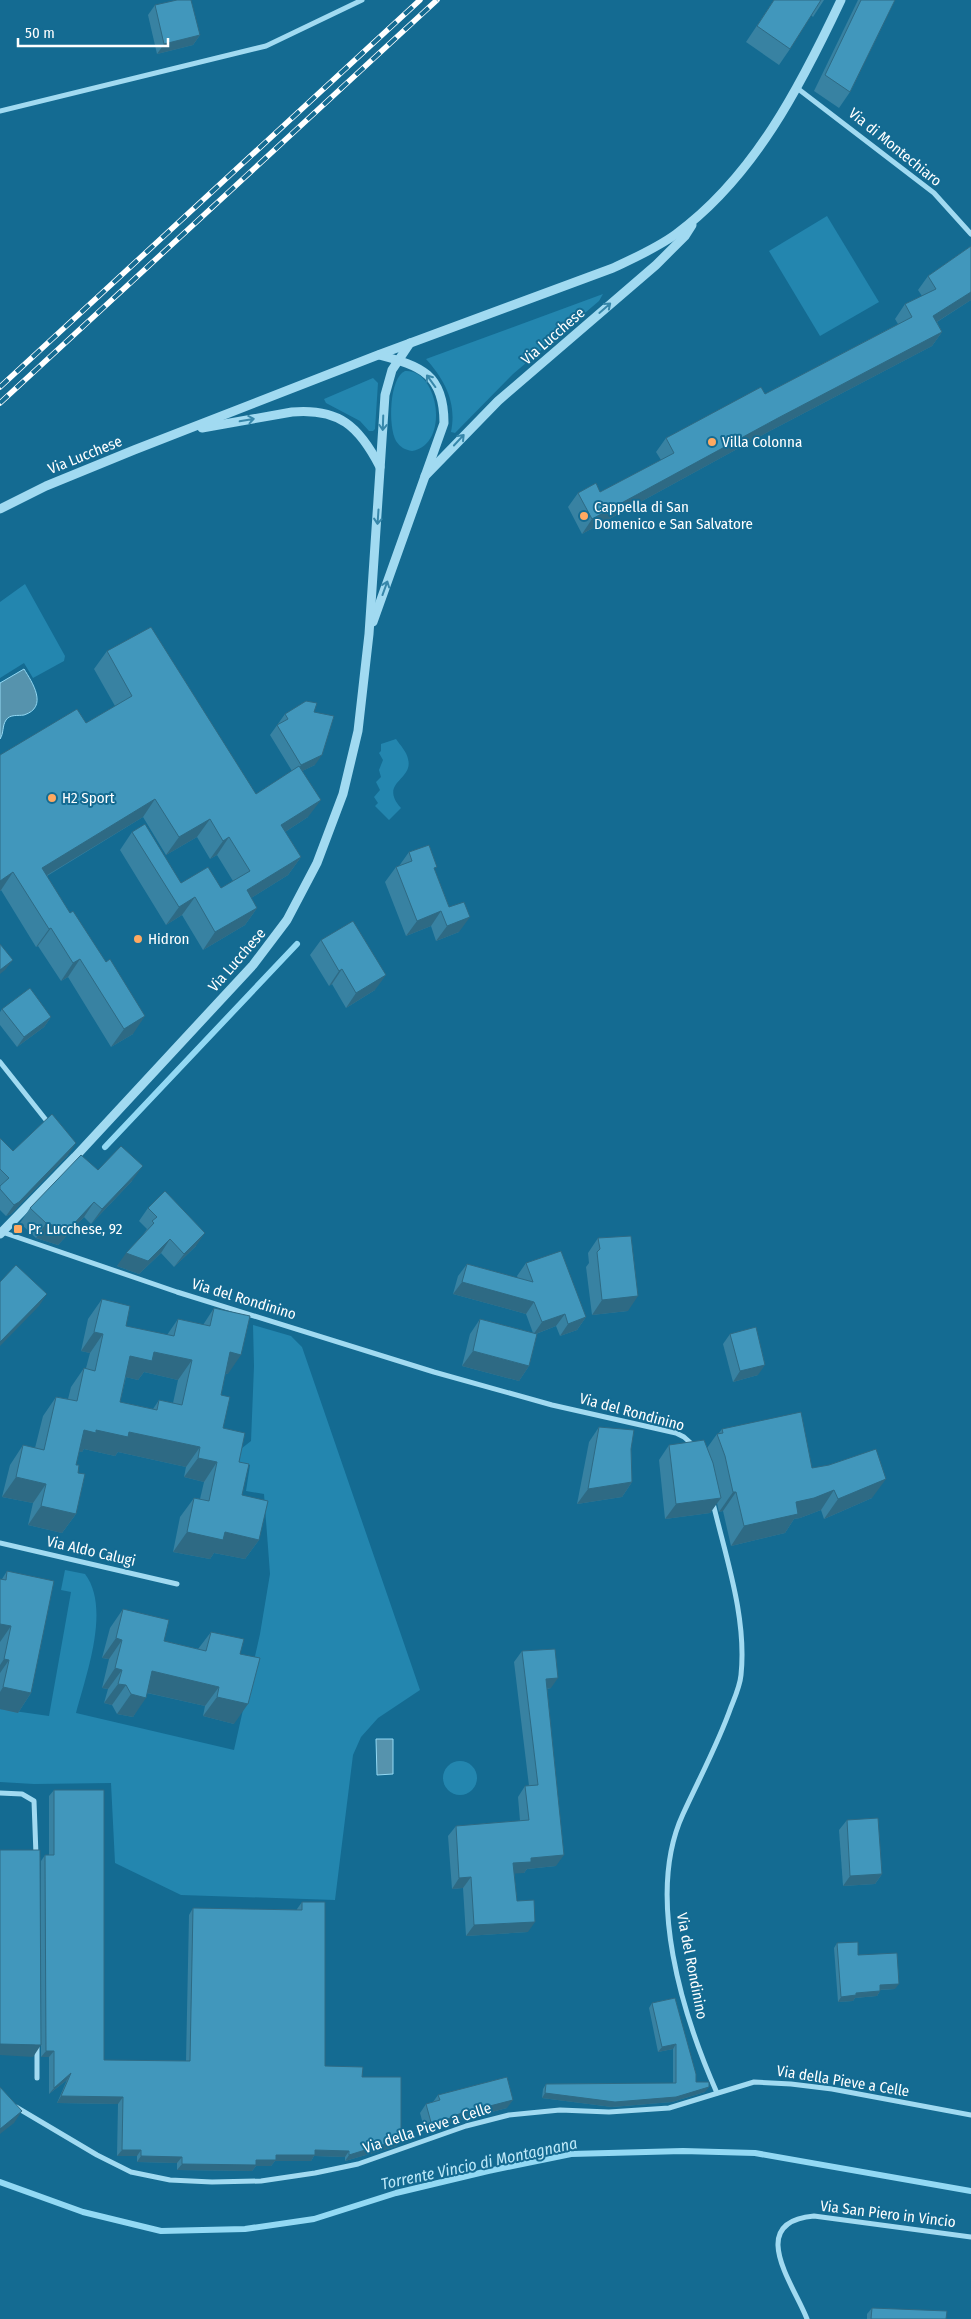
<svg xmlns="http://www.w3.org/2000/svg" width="971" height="2319" viewBox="0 0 971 2319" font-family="'Fira Sans Condensed',sans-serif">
	<rect width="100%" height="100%" fill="#146b92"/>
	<g fill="#2386af">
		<polygon points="827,216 879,302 820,336 769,251"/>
		<path d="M603,294L599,301L513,374L455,433L451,432C457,403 445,380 426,359Z"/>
		<path d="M405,371C438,368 451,444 412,451C405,450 400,447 396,441C388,427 389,378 405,371Z"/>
		<polygon points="373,378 378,383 375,429 373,431 369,431 360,421 326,403 324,399"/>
		<polygon points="25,584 65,656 64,661 33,678 24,663 0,678 0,602"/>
		<path d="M396,739C400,745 407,752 408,759C414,780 378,782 401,808L389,820L375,806L378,803L374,797L380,790L376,782L381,777L379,770L383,760L379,753L381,751V744Z"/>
		<path d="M253,1325L291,1336L302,1347L420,1690L378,1718L361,1737L353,1755L335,1900L181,1895L115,1863L111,1783L34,1784L0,1782V1709L49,1716L71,1592L61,1590L65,1570L85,1574C111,1608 86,1675 76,1713L234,1750L260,1634L270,1574L264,1494L246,1491L250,1465L235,1463L237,1452L251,1441L254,1366Z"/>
		<circle cx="460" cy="1778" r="17"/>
	</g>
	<g fill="#5693ad" stroke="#93d9f4">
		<path d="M24,669C32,682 49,707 24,715C18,716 10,714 6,720C2,726 4,733 0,739V683Z"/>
		<polygon points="376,1739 393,1739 393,1774 377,1775"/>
	</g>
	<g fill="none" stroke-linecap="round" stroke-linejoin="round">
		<g stroke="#93d9f4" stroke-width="6">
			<polyline points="105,1147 297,944"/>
			<polyline points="0,2182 83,2212 161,2231 245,2229 314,2219 396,2193 488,2171 571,2154 683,2151 755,2153 971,2191"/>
		</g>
		<g stroke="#a1daf1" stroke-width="5">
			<polyline points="797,88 934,193 971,234"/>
			<polyline points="0,111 266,46 362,0"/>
			<polyline points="0,1062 50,1125"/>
			<polyline points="2,1232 177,1292 434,1372 552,1405 676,1433 684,1437 694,1446"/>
			<path d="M713,1503C726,1558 747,1618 741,1675C740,1686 735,1697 731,1707C718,1744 699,1779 683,1814C645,1896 683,2016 717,2093"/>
			<polyline points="0,1543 177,1584"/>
			<polyline points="0,1793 22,1794 34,1801 36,1855"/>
			<polyline points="37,2046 37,2078"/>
			<polyline points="16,2107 97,2155 131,2172 170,2180 212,2182 261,2181 315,2173 358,2164 466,2126 509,2115 560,2110 609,2112 669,2108 754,2082 791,2084 832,2089 971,2115"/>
			<path d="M807,2319C794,2285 745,2222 814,2216L971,2237"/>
		</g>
		<g stroke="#a1daf1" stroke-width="9">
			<path d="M202,428L292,412C339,408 359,426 380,467"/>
			<polyline points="425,476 498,401 656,265 685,236 692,225"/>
			<path d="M0,509L46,486L134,450L378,355L613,268C634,258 657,248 676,234C754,177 801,85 841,0"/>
			<path d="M373,622L444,423C444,374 421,366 379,355"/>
			<polyline points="0,1234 75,1157 253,965 287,920 317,863 343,794 358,731 369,634 385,395 392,370 410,343"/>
		</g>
		<g stroke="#fff" stroke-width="5.5">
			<g id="rail">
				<polyline points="0,387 420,0"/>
				<polyline points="0,403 437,0"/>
			</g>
		</g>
		<use href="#rail" stroke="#146b92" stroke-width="4" stroke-dasharray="11" stroke-linecap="butt"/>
	</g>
	<g fill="#3882a2" fill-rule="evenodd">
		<polygon points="774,0 824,0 813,17 811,15 790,49 779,65 746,42"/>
		<polygon points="858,0 895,0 850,92 839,108 814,91"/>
		<polygon points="155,5 200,35 193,45 157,54 148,15"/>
		<polygon points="971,246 971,300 937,322 942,332 932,346 768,432 582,534 568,507 578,493 600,492 661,460 656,452 666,438 765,394 898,324 895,319 905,304 922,296 918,290 928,276"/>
		<polygon points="107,651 256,794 292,771 270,735 285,714 314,712 315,765 302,771 308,817 285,832 301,857 288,875 251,898 257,908 245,925 203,950 182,915 166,925 120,850 132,832 181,883 221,888 233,881 217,855 210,859 197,837 166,855 143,817 47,876 133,1034 111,1047 68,977 61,981 38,946 36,947 1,890 0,891 0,755 86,723 115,706 94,669"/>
		<polygon points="409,852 435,871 459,932 436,941 431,926 406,936 385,882 396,867 399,866"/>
		<polygon points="321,940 375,990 346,1008 332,984 329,986 310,955"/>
		<polygon points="2,1009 51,1017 44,1027 17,1047 0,1025 0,1012"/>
		<polygon points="0,1138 13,1151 68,1155 11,1214 6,1216 0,1210"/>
		<polygon points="98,1170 132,1181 91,1224 84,1217 58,1245 36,1238 20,1223 30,1208"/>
		<polygon points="148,1208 196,1246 174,1267 161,1253 139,1274 117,1266 143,1235 147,1229 139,1221"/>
		<polygon points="598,1238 628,1311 592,1315 586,1267 589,1263 588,1253"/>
		<polygon points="526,1263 586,1317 577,1330 560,1336 556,1326 536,1334 529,1366 519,1381 462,1366 470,1334 480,1319 533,1333 526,1314 453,1294 458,1276 467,1264 518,1278 517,1276"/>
		<path d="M102,1299L126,1326L167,1335L178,1319L203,1325L214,1308L228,1374H225L221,1395L223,1428L239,1462L242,1495L259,1540L245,1559L214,1553L210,1559L173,1552L180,1517L194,1498L200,1499L204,1482L184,1477L186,1467L118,1452L115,1456L84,1449L82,1452L79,1451L76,1465L78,1473L76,1514L62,1533L28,1525L33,1503L2,1497L10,1465L23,1445L35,1448L43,1416L56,1397L68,1399L71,1387L84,1368H86L90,1353L81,1351L88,1319ZM144,1372L178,1380L173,1403L159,1400L153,1409L120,1402L126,1377L138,1380Z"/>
		<polygon points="730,1334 758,1375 733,1382 723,1344"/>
		<polygon points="599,1427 631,1449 632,1482 622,1497 577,1504 589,1442"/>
		<polygon points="722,1429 812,1468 872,1498 824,1519 821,1510 800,1518 794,1519 785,1533 731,1546 723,1511 719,1512 717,1503 710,1513 665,1519 659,1460 669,1445 707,1448 717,1434 718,1434"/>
		<polygon points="7,1571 31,1693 18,1713 0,1709 0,1579 2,1579"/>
		<polygon points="123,1609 164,1641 198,1649 211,1632 240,1654 234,1724 203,1716 205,1706 147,1693 133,1717 117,1714 112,1705 104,1703 108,1689 102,1688 109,1659 102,1658 110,1628"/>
		<polygon points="522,1651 551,1688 547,1689 556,1866 527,1869 524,1873 514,1873 517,1901 528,1932 466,1936 463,1888 452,1889 448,1836 456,1826 520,1821 518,1797 525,1786 529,1786 514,1662"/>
		<polygon points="54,1790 104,2060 186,2061 189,1915 193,1908 297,1910 297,1909 302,1902 325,2066 362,2077 397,2146 345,2161 345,2157 314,2156 311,2161 275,2161 271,2166 256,2166 252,2171 177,2170 177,2163 137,2162 137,2156 117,2156 118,2104 57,2103 67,2080 49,2094 49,2057 41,2057 41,1861 45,1855 49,1855 49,1796"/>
		<polygon points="847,1820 882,1874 875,1884 843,1886 839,1830"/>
		<polygon points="837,1943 858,1955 895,1989 880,1990 880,1991 877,1996 855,1998 853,2001 838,2002 834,1948"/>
		<polygon points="675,1998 696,2082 705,2092 672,2102 612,2107 542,2098 543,2089 546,2084 673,2083 673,2049 658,2052 649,2008 652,2003"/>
		<polygon points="438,2095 507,2108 453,2122 426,2135 420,2113 426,2104 433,2102"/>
		<polygon points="872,2308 946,2319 867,2319 867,2314"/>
	</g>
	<g fill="#2e6a84">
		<polygon points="200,35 193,45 157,54 164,44"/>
		<polygon points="971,292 971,300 924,330 933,316"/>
		<polygon points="942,332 932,346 768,432 582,534 592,519 778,418"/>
		<polygon points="322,755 315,765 294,775 301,765"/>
		<polygon points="155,799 143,817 29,886 42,868"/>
		<polygon points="321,800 308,817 268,843 281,825"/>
		<polygon points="210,819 197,837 166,855 179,837"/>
		<polygon points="229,837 217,855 210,859 223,841"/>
		<polygon points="301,857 288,875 235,908 247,890"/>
		<polygon points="13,872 1,890 0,891 0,881"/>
		<polygon points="195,897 182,915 166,925 179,907"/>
		<polygon points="257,908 245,925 203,950 215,932"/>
		<polygon points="441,911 431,926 406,936 417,921"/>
		<polygon points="470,917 459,932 436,941 447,926"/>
		<polygon points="51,928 38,946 36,947 49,929"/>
		<polygon points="80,959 68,977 61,981 73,963"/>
		<polygon points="13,960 5,970 0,974 0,970"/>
		<polygon points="342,969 332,984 329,986 339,971"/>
		<polygon points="386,975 375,990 346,1008 356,993"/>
		<polygon points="145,1016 133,1034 111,1047 124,1029"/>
		<polygon points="51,1017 44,1027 17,1047 24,1037"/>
		<polygon points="76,1143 68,1155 11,1214 6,1216 14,1205"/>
		<polygon points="143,1166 132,1181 91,1224 102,1209"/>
		<polygon points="94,1202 84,1217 58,1245 36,1238 46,1223"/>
		<polygon points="205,1233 196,1246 174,1267 184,1254"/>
		<polygon points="170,1239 161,1253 139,1274 117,1266 126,1253"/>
		<polygon points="462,1282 534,1302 526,1314 453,1294"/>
		<polygon points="47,1294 39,1306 0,1346 0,1342"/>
		<polygon points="638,1296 628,1311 592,1315 602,1300"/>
		<polygon points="565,1314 556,1326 533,1335 542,1322"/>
		<polygon points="586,1317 577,1330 560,1336 568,1324"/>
		<polygon points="94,1332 103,1334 90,1353 81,1351"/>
		<polygon points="473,1351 529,1366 519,1381 462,1366"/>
		<polygon points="154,1352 192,1360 178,1380 144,1372 138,1380 117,1375 130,1356"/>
		<polygon points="230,1352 241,1355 228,1374 216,1372"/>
		<polygon points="765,1365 758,1375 733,1382 740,1371"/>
		<polygon points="84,1430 96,1430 129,1432 200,1447 186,1467 118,1452 115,1456 84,1449 82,1452 70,1449"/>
		<polygon points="198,1458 217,1462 204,1482 184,1477"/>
		<polygon points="16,1477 46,1484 33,1503 2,1497"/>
		<polygon points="886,1479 872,1498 824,1519 838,1499"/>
		<polygon points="632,1482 622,1497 577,1504 588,1489"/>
		<polygon points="834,1490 821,1510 800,1518 794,1519 785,1533 731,1546 744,1526 796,1502"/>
		<polygon points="733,1492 736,1492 723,1511 719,1512"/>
		<polygon points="721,1498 710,1513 665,1519 676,1504"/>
		<polygon points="41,1506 76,1514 62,1533 28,1525"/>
		<polygon points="187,1532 225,1532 259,1540 245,1559 214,1553 210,1559 173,1552"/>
		<polygon points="0,1624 11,1626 0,1642"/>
		<polygon points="116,1638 122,1640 109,1659 102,1658"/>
		<polygon points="4,1659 9,1660 0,1673 0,1665"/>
		<polygon points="115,1668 122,1670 108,1689 102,1688"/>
		<polygon points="152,1671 219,1687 205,1706 139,1691"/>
		<polygon points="558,1678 551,1688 538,1690 546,1679"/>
		<polygon points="118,1684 126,1685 112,1705 104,1703"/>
		<polygon points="3,1687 31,1693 18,1713 0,1709 0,1692"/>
		<polygon points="131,1694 146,1698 133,1717 117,1714"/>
		<polygon points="217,1697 248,1704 234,1724 203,1716"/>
		<polygon points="564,1855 556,1866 527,1869 524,1873 506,1874 513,1863 531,1858"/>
		<polygon points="882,1874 875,1884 843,1886 850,1876"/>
		<polygon points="471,1877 463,1888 452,1889 459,1878"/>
		<polygon points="535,1922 528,1932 466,1936 474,1925"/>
		<polygon points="899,1984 895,1989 876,1990 880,1985"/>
		<polygon points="880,1991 877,1996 855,1998 853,2001 838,2002 841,1997 856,1993"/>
		<polygon points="0,2044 41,2045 33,2057 0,2055"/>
		<polygon points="676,2044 673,2049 658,2052 662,2047"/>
		<polygon points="46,2051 54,2051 49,2057 41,2057"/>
		<polygon points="71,2073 67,2080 49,2094 54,2088"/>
		<polygon points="709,2087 705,2092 672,2102 612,2107 542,2098 545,2093"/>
		<polygon points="61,2096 123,2097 118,2104 57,2103"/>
		<polygon points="513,2100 507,2108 453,2122 426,2135 432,2126 459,2114"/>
		<polygon points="22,2111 14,2123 0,2134 0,2129"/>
		<polygon points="401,2139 397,2146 345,2161 349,2155"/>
		<polygon points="122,2150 141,2150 137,2156 117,2156"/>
		<polygon points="315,2150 349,2151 345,2157 314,2156 311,2161 275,2161 271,2166 256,2166 252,2171 177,2170 182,2164 256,2160 276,2155"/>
		<polygon points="141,2156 182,2157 177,2163 137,2162"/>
	</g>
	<g fill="#4197bc" stroke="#2e6a84" fill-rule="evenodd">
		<polygon points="177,0 191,0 200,35 164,44 155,5"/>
		<polygon points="774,0 821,0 790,49 757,26"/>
		<polygon points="861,0 895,0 850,92 825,75"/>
		<polygon points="971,246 971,292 933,316 942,332 778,418 592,519 578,493 596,483 600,492 674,453 666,438 761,387 765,394 912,317 905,304 936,289 928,276"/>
		<polygon points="151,627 256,794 299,766 321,800 281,825 301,857 247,890 257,908 215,932 195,897 179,907 132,832 145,824 181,883 208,867 221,888 250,871 229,837 223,841 210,819 179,837 155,799 42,868 70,913 73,911 106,962 110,959 145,1016 124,1029 80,959 73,963 51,928 49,929 13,872 0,881 0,755 77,709 86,723 132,696 107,651"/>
		<polygon points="306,701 317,703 314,712 334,716 322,755 301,765 277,725 288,719 285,714"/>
		<polygon points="429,845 437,867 434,868 449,907 464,902 470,917 447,926 441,911 417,921 396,867 412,861 409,852"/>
		<polygon points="353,921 386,975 356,993 342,969 339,971 321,940"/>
		<polygon points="0,944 13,960 0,970"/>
		<polygon points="30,988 51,1017 24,1037 2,1009"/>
		<polygon points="52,1114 76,1143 19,1202 14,1205 0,1189 0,1186 9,1178 0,1169 0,1138 13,1151"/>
		<polygon points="121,1146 143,1166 102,1209 94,1202 68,1230 46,1223 30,1208 81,1155 98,1170"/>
		<polygon points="165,1191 205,1233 184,1254 170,1239 148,1261 126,1253 154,1223 152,1221 157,1217 148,1208"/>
		<polygon points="631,1236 638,1296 602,1300 597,1252 600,1249 598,1238"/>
		<polygon points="561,1251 586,1317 568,1324 565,1314 542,1322 534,1302 462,1282 467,1264 533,1282 526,1263"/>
		<polygon points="16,1265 47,1294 0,1342 0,1282"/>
		<path d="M102,1299L130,1306L126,1326L174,1336L178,1319L210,1326L214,1308L250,1316L241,1355L230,1352L221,1395L230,1397L223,1428L245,1433L239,1462L249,1464L242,1495L268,1501L259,1540L225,1532L223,1540L187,1532L194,1498L209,1501L217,1462L198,1458L200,1447L129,1432L128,1437L96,1430V1433L84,1430L76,1465H79L78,1473L85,1474L76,1514L41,1506L46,1484L16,1477L23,1445L44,1450L56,1397L77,1401L84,1368L95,1371L103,1334L94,1332ZM154,1352L192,1360L182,1405L159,1400L157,1410L120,1402L130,1356L152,1361Z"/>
		<polygon points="480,1319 537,1334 529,1366 473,1351"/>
		<polygon points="756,1327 765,1365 740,1371 730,1334"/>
		<polygon points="801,1412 812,1468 829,1465 876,1449 886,1479 838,1499 834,1490 814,1498 796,1502 798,1514 744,1526 736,1492 733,1492 725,1456 717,1434 723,1433 722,1429"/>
		<polygon points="599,1427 634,1430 631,1449 632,1482 588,1489"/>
		<polygon points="704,1440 713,1463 721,1498 676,1504 669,1445"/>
		<polygon points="7,1571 54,1581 31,1693 3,1687 9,1660 4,1659 11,1626 0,1624 0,1579 6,1580"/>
		<polygon points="123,1609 169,1620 164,1641 206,1651 211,1632 244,1639 240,1654 260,1658 248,1704 217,1697 219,1687 152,1671 146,1698 131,1694 126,1685 118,1684 122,1670 115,1668 122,1640 116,1638"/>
		<polygon points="555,1649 558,1678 546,1679 564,1855 531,1858 531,1862 513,1863 517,1901 534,1900 535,1922 474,1925 471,1877 459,1878 456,1826 529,1820 525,1786 538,1785 522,1651"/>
		<polygon points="54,1790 104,1790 104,2060 190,2061 193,1908 302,1910 302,1902 325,1902 325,2066 363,2067 362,2077 401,2077 401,2139 349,2155 349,2151 315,2150 315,2155 276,2155 276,2160 256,2160 256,2165 182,2164 182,2157 141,2156 141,2150 122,2150 123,2097 61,2096 71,2073 54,2088 54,2051 46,2051 45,1855 54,1855"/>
		<polygon points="878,1818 882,1874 850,1876 847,1820"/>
		<polygon points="0,1850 40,1850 41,2045 0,2044"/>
		<polygon points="858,1942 858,1955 897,1953 899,1984 880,1985 880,1991 856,1993 856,1995 841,1997 837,1943"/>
		<polygon points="675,1998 696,2074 696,2082 709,2082 709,2087 676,2097 615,2102 545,2093 546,2084 676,2083 676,2044 662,2047 652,2003"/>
		<polygon points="507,2077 513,2100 459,2114 432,2126 426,2104 440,2100 438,2095"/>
		<polygon points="0,2087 22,2111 0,2129"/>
		<polygon points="872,2308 947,2311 946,2319 871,2319"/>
	</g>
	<defs><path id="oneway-shaft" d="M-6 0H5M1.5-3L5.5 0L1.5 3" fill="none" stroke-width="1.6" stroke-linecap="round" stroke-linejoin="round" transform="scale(1.25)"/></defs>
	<g stroke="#3787aa">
		<use href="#oneway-shaft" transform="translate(605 308) rotate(-41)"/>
		<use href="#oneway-shaft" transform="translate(431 381) rotate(-126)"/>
		<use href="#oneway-shaft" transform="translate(247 420) rotate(-10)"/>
		<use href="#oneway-shaft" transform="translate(383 423) rotate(92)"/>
		<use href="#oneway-shaft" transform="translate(459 440) rotate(-47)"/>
		<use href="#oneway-shaft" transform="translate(378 517) rotate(94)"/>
		<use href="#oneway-shaft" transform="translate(385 588) rotate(-70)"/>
	</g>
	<g fill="#ffa961" stroke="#146b92" stroke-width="2">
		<circle cx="712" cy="442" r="5"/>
		<circle cx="584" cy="516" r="5"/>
		<circle cx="52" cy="798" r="5"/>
		<circle cx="138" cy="939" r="5"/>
		<rect x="13" y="1224" width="10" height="10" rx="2.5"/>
	</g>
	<g text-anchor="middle" stroke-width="4" stroke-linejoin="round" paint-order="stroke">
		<g font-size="15" fill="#fff" stroke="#146b92">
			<text transform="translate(895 147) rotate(39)" y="5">Via di Montechiaro</text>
			<text transform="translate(553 336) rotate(-41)" y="5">Via Lucchese</text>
			<text transform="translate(85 455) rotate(-22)" y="5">Via Lucchese</text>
			<text transform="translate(237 960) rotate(-49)" y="5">Via Lucchese</text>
			<text transform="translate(244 1299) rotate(17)" y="5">Via del Rondinino</text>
			<text transform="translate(632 1412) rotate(15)" y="5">Via del Rondinino</text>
			<text transform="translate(91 1551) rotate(13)" y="5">Via Aldo Calugi</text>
			<text transform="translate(692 1966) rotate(79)" y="5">Via del Rondinino</text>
			<text transform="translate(843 2081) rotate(9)" y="5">Via della Pieve a Celle</text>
			<text transform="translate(427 2128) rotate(-18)" y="5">Via della Pieve a Celle</text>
			<text transform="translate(888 2214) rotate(7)" y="5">Via San Piero in Vincio</text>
		</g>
		<g font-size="15" fill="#fff" stroke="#146b92" text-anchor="start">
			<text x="722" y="447">Villa Colonna</text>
			<text x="594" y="512">Cappella di San<tspan x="594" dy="17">Domenico e San Salvatore</tspan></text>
			<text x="62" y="803">H2 Sport</text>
			<text x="148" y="944">Hidron</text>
			<text x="28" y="1234">Pr. Lucchese, 92</text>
		</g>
		<g font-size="16" font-style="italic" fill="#bde9f9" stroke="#146b92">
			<text transform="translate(479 2163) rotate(-12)" y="6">Torrente Vincio di Montagnana</text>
		</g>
	</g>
	<path d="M18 38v8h150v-8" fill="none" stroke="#ffffff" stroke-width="2.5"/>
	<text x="25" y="38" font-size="15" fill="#ffffff" stroke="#146b92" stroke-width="4" paint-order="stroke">50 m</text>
</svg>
